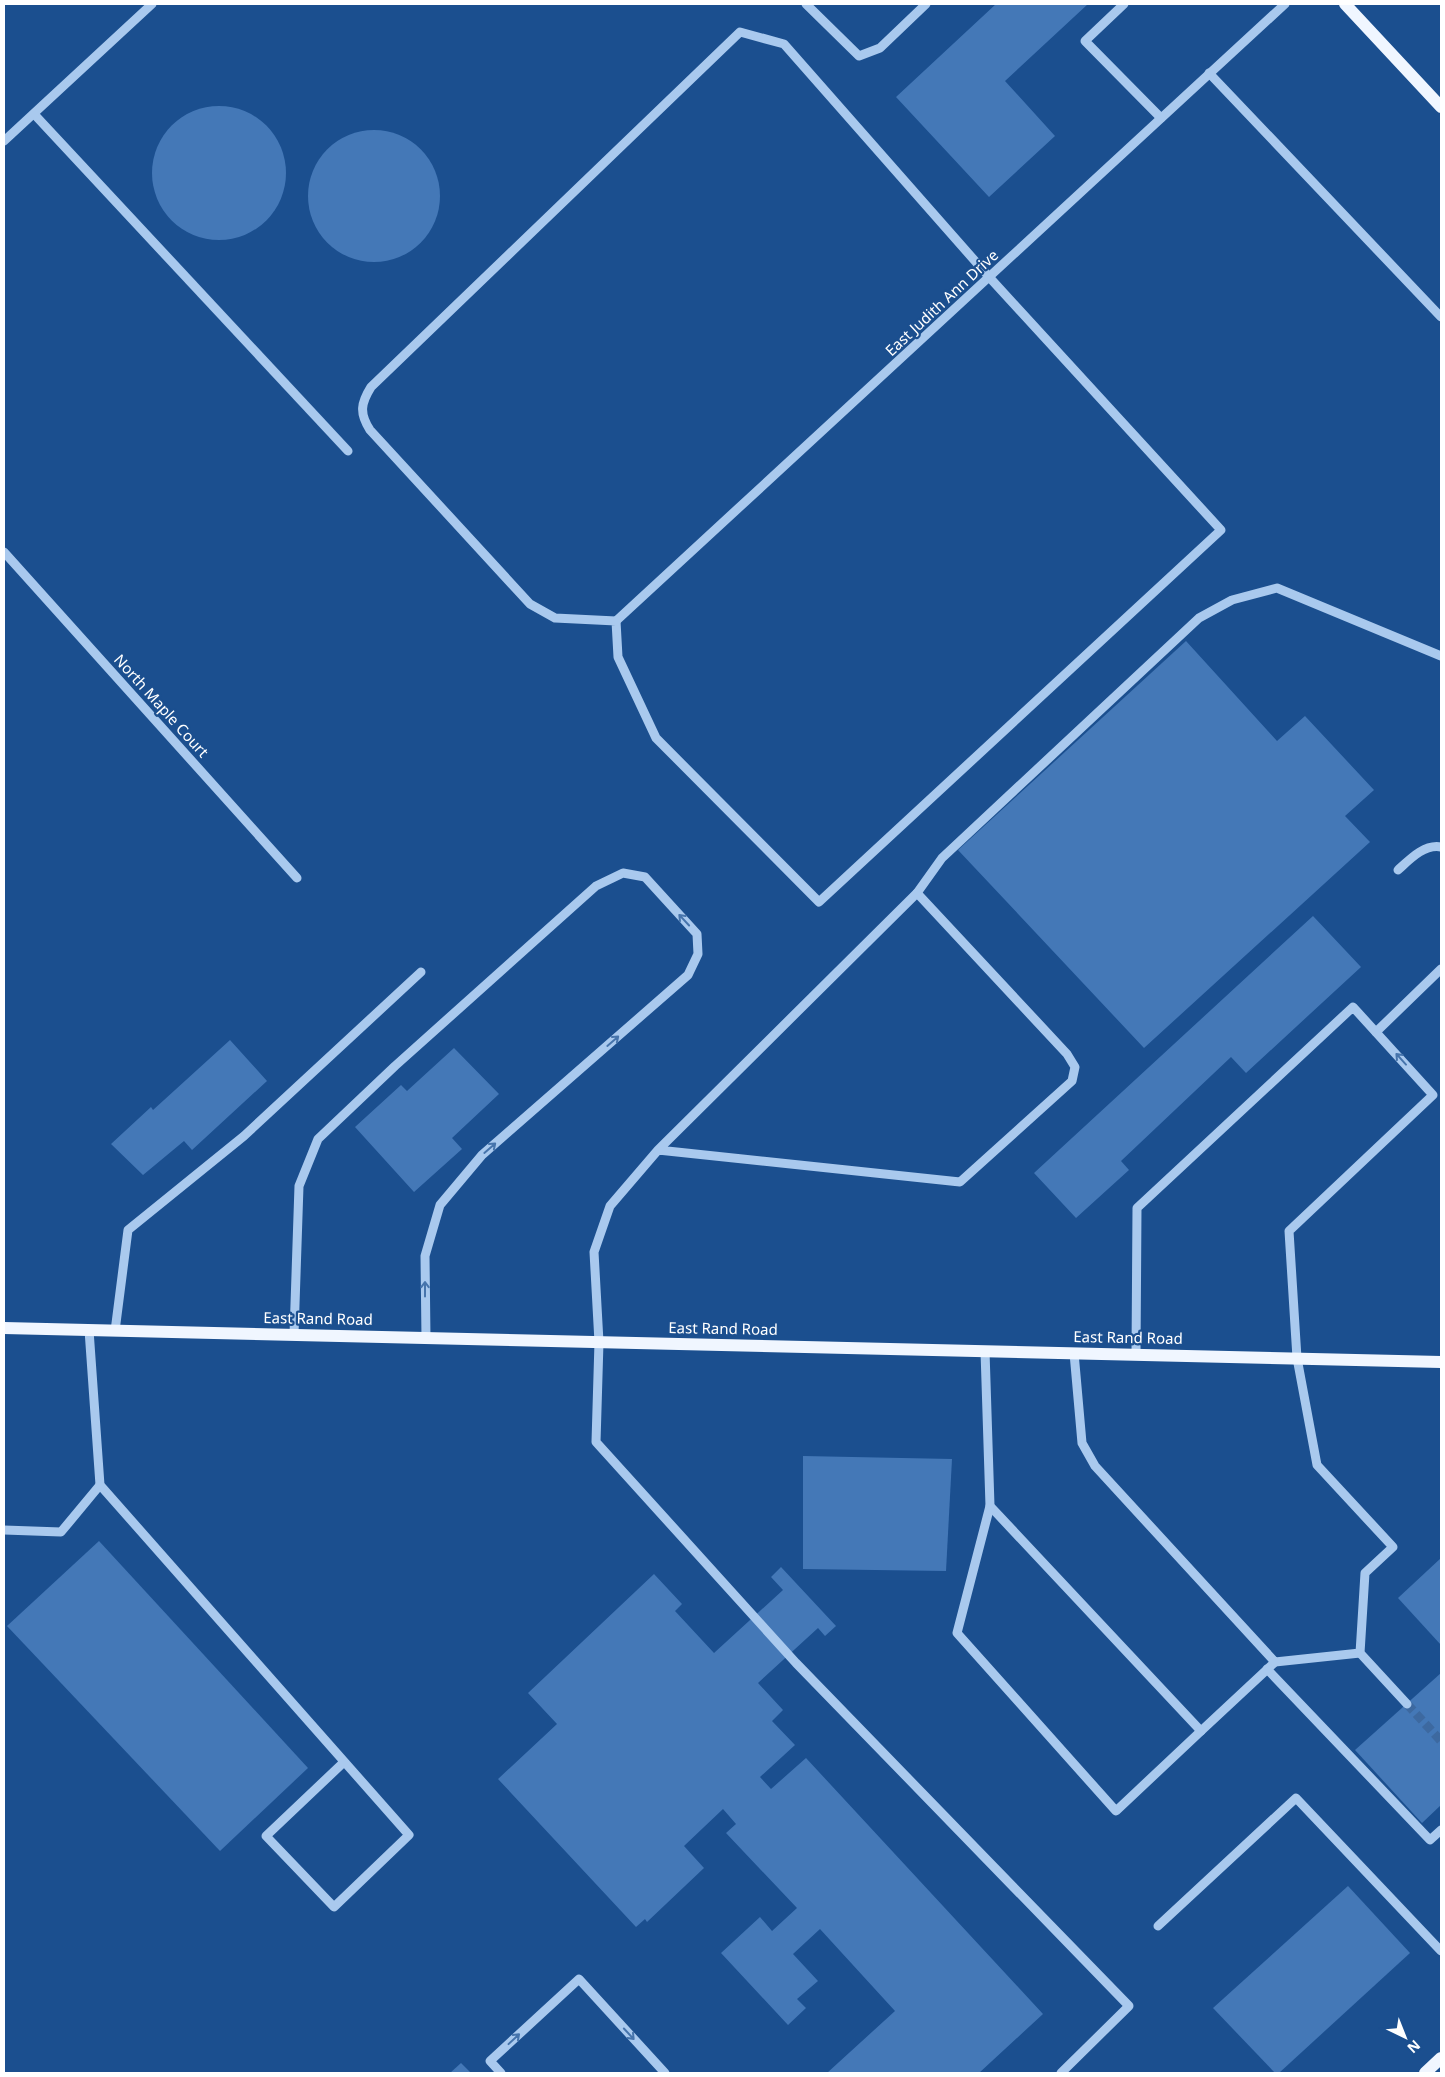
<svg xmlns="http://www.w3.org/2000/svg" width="1445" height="2077" viewBox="0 0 1445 2077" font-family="'Noto Sans',sans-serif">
	<rect width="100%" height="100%" fill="#1b4f8f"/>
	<g fill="#4478b7">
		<polygon points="996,4 1088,4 1005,81 1055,136 989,197 896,97"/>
		<circle cx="219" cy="173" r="67"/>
		<circle cx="374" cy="196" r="66"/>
		<polygon points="1186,641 1277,741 1305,716 1374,790 1345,816 1370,842 1144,1048 958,850"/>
		<polygon points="1313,916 1361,967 1246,1073 1231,1057 1121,1161 1129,1170 1076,1218 1034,1173"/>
		<polygon points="230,1040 267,1081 192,1150 184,1141 143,1175 111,1144 151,1107 153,1110"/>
		<polygon points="454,1048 499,1094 452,1138 462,1149 414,1192 355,1127 401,1085 407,1091"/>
		<polygon points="803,1456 952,1459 946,1571 803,1569"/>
		<polygon points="99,1541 308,1768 220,1851 7,1626"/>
		<polygon points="1441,1558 1441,1645 1398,1598"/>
		<polygon points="781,1567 836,1626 825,1636 818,1628 758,1683 783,1710 772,1721 795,1745 760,1777 771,1789 806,1758 1043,2014 979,2073 827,2073 895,2011 820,1929 793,1954 818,1981 797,1999 806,2008 788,2025 721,1953 760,1917 772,1931 797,1908 726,1833 736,1824 723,1809 684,1846 704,1868 647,1922 645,1919 636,1927 498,1779 557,1724 528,1693 654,1574 682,1604 675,1611 714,1653 783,1590 771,1577"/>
		<polygon points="1441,1673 1441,1805 1422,1823 1355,1750"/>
		<polygon points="1348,1886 1410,1953 1279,2073 1275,2073 1213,2008"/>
		<polygon points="461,2063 471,2073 450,2073"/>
	</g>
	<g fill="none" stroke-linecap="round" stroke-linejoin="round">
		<polyline stroke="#3d69a0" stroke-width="9" stroke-dasharray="9 4.5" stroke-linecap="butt" points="1407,1704 1441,1741"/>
		<g stroke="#a9c9ee" stroke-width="9">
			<polyline points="806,4 859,56 880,48 926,4"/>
			<polyline points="1124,4 1085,41 1161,118"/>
			<path d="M740,32L784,44L990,278L1221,530L819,902L656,738L618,657L616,621L555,618L530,604L370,430C359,413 361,403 371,387Z"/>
			<polyline points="1209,73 1441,317"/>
			<polyline points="34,114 348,451"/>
			<polyline points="4,141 152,4"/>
			<polyline points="4,552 297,878"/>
			<polyline points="616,621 1285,4"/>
			<path d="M1398,870C1410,859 1424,844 1441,847"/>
			<polyline points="917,893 942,858 1199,618 1232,600 1277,588 1441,656"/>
			<polyline points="1376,1032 1441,969"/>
			<polyline points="658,1150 917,893 1067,1054 1075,1067 1072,1081 960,1182 658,1150 610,1206 594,1252 599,1342 596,1442 796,1663 1129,2006 1061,2073"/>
			<polyline points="89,1330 100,1485 409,1835 334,1907 266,1836 344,1762"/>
			<polyline points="115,1331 128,1230 244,1136 421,972"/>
			<polyline points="294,1334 299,1186 318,1139 395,1066 596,886 623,873 645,877 697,934 698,954 688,975 482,1155 440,1205 425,1256 426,1338"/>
			<polyline points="985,1351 990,1506 1201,1731 1275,1662"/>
			<polyline points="1074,1353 1082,1443 1095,1466 1275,1662 1360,1653"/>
			<polyline points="1136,1354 1137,1208 1353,1007 1433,1095 1289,1231 1297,1358 1317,1465 1393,1547 1365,1573 1360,1653 1407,1704"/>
			<polyline points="990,1506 957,1633 1116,1811 1201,1731"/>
			<polyline points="4,1530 61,1532 100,1485"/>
			<polyline points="1267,1669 1430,1840 1441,1830"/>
			<polyline points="1158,1926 1296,1798 1441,1951"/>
			<polyline points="501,2073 490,2061 579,1979 665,2073"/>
		</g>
		<g stroke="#f0f6ff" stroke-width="12">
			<polyline points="1345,4 1441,107"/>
			<polyline points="4,1328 1441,1362"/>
			<polyline points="1425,2073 1441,2058"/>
		</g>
	</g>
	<defs><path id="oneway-shaft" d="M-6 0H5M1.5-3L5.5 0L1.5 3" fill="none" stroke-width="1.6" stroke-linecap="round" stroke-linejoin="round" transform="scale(1.25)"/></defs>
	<g stroke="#4674ac">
		<use href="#oneway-shaft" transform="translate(684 920) rotate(-133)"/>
		<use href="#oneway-shaft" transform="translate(613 1041) rotate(-41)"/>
		<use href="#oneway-shaft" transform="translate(1401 1059) rotate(-132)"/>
		<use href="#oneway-shaft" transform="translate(490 1148) rotate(-41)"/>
		<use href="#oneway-shaft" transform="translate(425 1289) rotate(-90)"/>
		<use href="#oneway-shaft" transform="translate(629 2034) rotate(47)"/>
		<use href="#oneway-shaft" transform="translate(514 2039) rotate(-43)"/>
	</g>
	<g text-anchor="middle" stroke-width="4.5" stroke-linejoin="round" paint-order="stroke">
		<g font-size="15" fill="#fff" stroke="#1b4f8f">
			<text transform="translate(942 303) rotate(-43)" y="5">East Judith Ann Drive</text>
			<text transform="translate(161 706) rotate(48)" y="5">North Maple Court</text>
			<text transform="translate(318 1319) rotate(1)" y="5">East Rand Road</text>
			<text transform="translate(723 1329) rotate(1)" y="5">East Rand Road</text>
			<text transform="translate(1128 1338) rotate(1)" y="5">East Rand Road</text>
		</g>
	</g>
	<rect width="1445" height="2077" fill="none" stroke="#ffffff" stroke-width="10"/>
	<g transform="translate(1405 2037) rotate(137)" stroke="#1b4f8f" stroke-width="4" paint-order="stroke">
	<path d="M0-4L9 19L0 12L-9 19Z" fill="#ffffff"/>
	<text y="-8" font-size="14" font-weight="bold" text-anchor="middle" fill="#ffffff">N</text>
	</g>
</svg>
